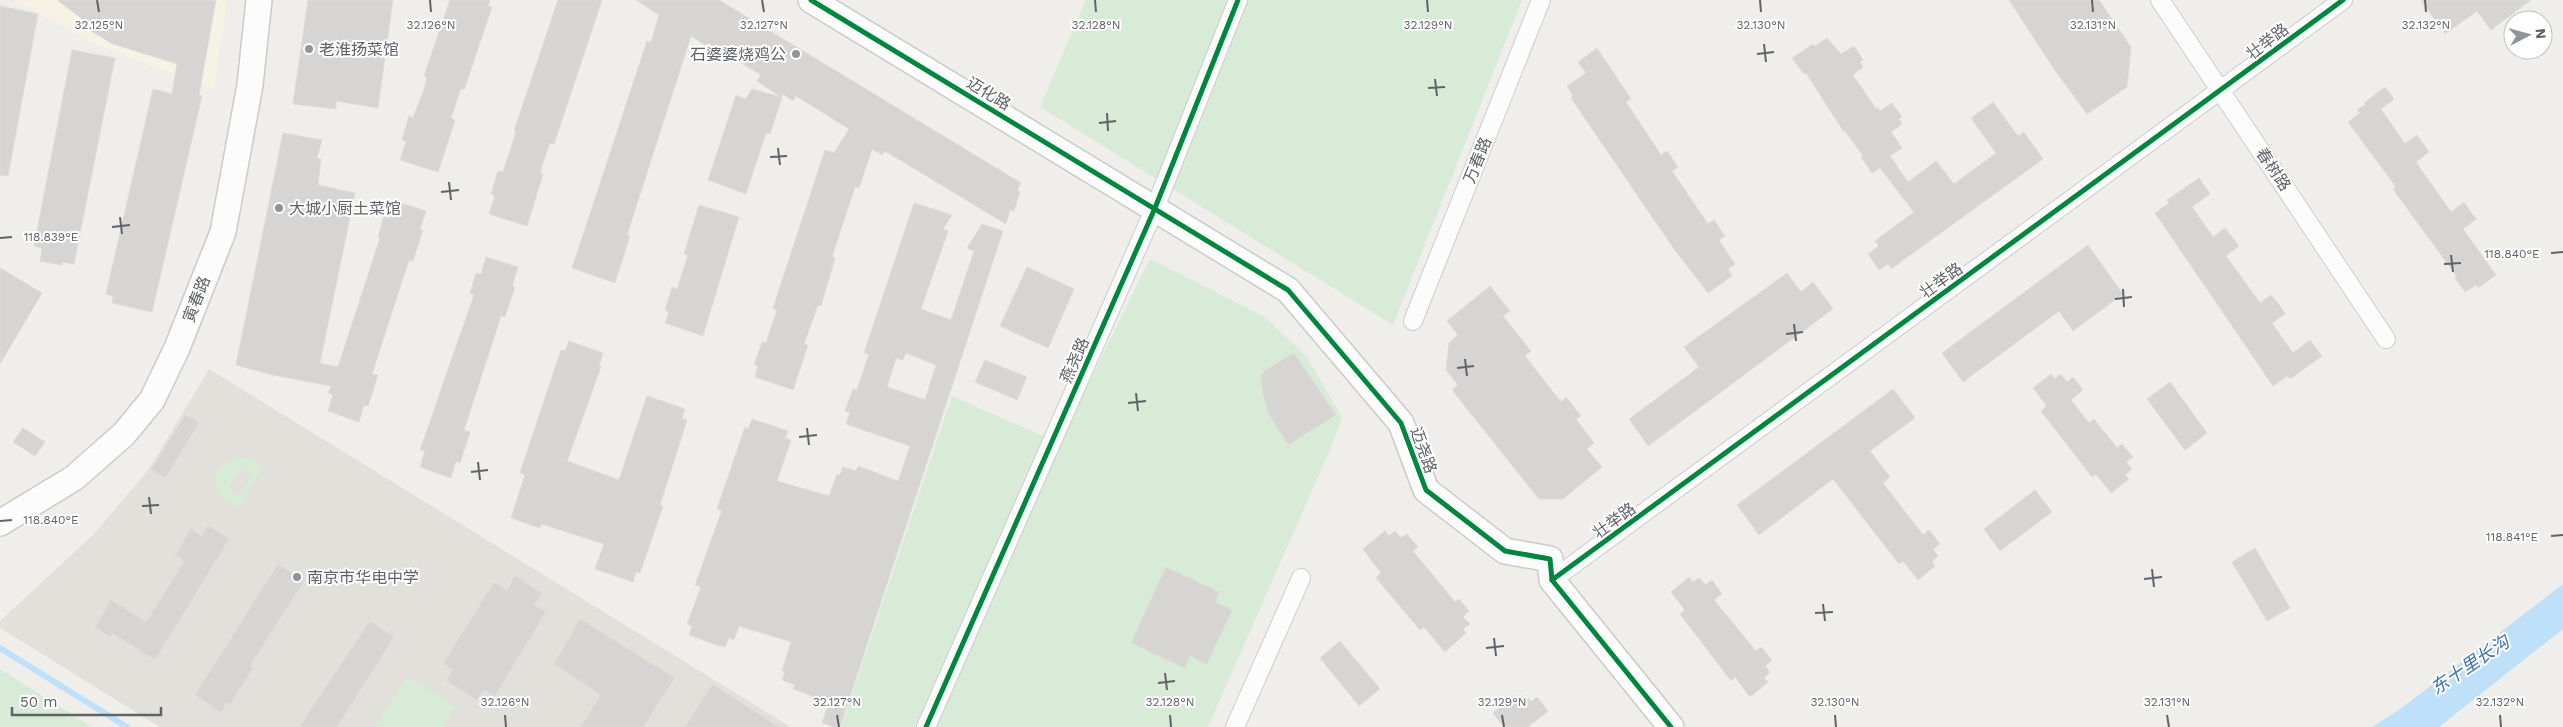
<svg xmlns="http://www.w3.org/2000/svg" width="2563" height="727" viewBox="0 0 2563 727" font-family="'Work Sans','Noto Sans SC',sans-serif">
	<rect width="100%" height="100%" fill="#efeeea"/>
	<polygon fill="#f7f3e4" points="14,0 227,0 214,89 104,48"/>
	<polygon fill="#e2e0da" points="209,369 791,727 160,727 0,628 0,621 95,533 149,469"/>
	<g fill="#d8ebd6" fill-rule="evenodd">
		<polygon points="1086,0 1522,0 1393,325 1040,107"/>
		<polygon points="1150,259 1265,317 1307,357 1342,417 1332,445 1208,727 841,727 952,396 1059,443"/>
		<path d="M239,457L256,461L262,468L239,507C208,500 207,464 239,457ZM240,468L252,475L239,496L228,489Z"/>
		<polygon points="0,669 92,727 0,727"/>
		<polygon points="407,677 456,707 443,727 375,727"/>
	</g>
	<polygon fill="#bfe0f9" points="2563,584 2563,629 2439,727 2372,727 2399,710"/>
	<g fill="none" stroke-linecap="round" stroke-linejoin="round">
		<polyline stroke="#bfe0f9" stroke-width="6" points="0,648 127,727"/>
	</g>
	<g fill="#d6d5d3" stroke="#deddd9" fill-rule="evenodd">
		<polygon points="57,0 216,0 199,95 202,96 152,312 112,303 113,296 106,294 153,89 172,94 177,64 113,44 81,25 82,23 89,24"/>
		<polygon points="308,0 393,0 378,108 336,101 336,109 293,104"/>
		<polygon points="450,0 490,0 488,6 492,7 464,90 461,88 451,118 455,120 438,172 400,160 406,141 402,140 409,116 413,118 424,89 427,77 424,76"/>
		<polygon points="558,0 602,0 554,144 550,143 540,172 543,174 527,226 489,214 495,196 491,194 498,171 503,172 516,132 514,131"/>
		<polygon points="636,0 719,0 1021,183 1017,190 1020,192 1014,211 1010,210 1006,224 885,151 882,155 872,149 859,188 855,187 832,257 835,258 821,306 818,305 804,344 808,345 793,390 755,377 758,366 754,365 762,342 766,343 777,310 773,308 825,150 834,153 849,129 796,96 793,101 783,94 770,134 766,133 746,194 708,180 736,95 746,99 752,89 781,97 757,81 761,75 708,43 705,45 691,36 627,235 630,236 615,283 572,268 647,41 651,42 659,15"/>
		<polygon points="2009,0 2099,0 2131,47 2127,87 2087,114 2056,72"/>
		<polygon points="2421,0 2531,0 2491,30 2477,11 2445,34"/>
		<polygon points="0,6 38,14 8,176 0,175"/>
		<polygon points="1827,38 1841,54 1854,46 1863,60 1860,62 1863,67 1853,75 1876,109 1878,108 1880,111 1892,103 1902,117 1899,119 1902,124 1891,132 1902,148 1890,156 1908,182 1936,161 1954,184 1996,153 1971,118 1993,102 2018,136 2024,132 2043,159 1891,269 1888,264 1879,270 1868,254 1879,246 1875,241 1914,212 1880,168 1872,173 1861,157 1863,156 1845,131 1844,132 1806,73 1804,74 1792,58 1813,44 1815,46"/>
		<polygon points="1597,48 1631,99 1626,102 1661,155 1667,151 1678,167 1672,171 1708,224 1714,220 1725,236 1719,240 1735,264 1728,269 1732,276 1708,293 1674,249 1571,98 1573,96 1567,86 1586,73 1578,62"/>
		<polygon points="72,50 115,58 74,264 62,262 61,265 40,261 42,248 34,246"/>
		<polygon points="2385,87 2394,99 2381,109 2405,144 2417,135 2429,152 2416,162 2451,212 2464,202 2476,219 2463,229 2496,275 2478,288 2476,285 2465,292 2455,278 2457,277 2393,189 2396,187 2348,122 2360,113 2357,110 2365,105 2364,103"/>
		<polygon points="283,133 322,140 317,158 321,159 318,185 355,193 320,363 338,367 380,238 378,237 384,216 389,218 394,201 426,211 420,229 423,230 413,261 409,260 372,374 378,375 368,406 364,405 359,422 328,411 333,395 328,393 331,386 273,375 236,365"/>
		<polygon points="2199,178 2210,194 2192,207 2213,237 2225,228 2239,246 2226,256 2260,303 2271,295 2281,307 2285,314 2272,323 2293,353 2310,340 2322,356 2290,379 2287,376 2273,386 2155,213 2169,203 2167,200"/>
		<path d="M914,203L952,215L943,229L948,231L921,309L951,320L974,251L967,248L982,224L1003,231L840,727H834L822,723L829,702L793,689L795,685L782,680L785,672L782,671L791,642L739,626L734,640L729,638L725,647L716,645L689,635L692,626L687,624L701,587L695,585L722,510L717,509L745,427L748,429L752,419L788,431L785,438L791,440L777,481L829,496L837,474L840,475L843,467L856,471L858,466L898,481L910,446L846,424L850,413L845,411L853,389L857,390L869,354L864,353ZM906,353L936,365L925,400L887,387L896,358L903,360Z"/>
		<polygon points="699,205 739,217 703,336 665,323 669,312 665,310 672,287 677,289 688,255 684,254"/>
		<polygon points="2088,245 2123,294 2073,331 2059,311 1963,382 1942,353"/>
		<polygon points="486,257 518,267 512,286 515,287 505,317 501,316 464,430 470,432 460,463 456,461 451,478 420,467 425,451 420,450 474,295 470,293 476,273 481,274"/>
		<polygon points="1027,267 1074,289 1048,348 1000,326"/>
		<polygon points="0,268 42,293 0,364"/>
		<polygon points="1787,273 1801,292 1813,282 1833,309 1648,446 1629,419 1699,367 1684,347"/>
		<polygon points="1490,286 1510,311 1503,316 1531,351 1525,356 1561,402 1566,397 1581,416 1576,419 1594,443 1587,449 1602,467 1563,499 1539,499 1452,390 1458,385 1446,370 1449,343 1458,335 1447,321"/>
		<polygon points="569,341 603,353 599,366 601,367 567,461 619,480 647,396 685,409 682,418 687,420 660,505 663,506 640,573 636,572 633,582 595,569 604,544 548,526 541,524 540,528 511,518 525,475 520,473 561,350 565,351"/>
		<polygon points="1294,353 1336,415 1288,445 1269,414 1263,395 1261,376 1264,371"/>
		<polygon points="985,360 1027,377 1017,400 975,382"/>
		<polygon points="2051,374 2055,379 2061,374 2067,382 2073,377 2083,390 2071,400 2089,423 2094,419 2117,448 2122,444 2133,457 2126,462 2132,469 2125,475 2129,479 2111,493 2096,474 2092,477 2041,411 2047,406 2033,388"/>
		<polygon points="2170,382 2207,433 2185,450 2147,399"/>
		<polygon points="1893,389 1915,418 1870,451 1890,477 1883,483 1923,535 1929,530 1940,544 1933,549 1938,556 1932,561 1935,566 1918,580 1903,561 1899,564 1833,479 1759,535 1737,505"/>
		<polygon points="185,415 199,423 165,478 151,470"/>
		<polygon points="23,428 45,442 35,456 13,442"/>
		<polygon points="2035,490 2052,512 2000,551 1984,529"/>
		<polygon points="208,525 229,539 155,660 112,633 110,637 95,627 111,600 146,622 185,561 175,555 191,529 201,536"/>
		<polygon points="1385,531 1389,536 1395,531 1401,538 1407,534 1418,547 1413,551 1455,602 1459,599 1469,611 1463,617 1470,624 1463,629 1466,633 1445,652 1424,627 1420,630 1376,578 1381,573 1363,549"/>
		<polygon points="2255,548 2290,608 2267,621 2232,562"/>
		<polygon points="278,564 304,581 250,666 253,668 230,704 227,702 221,712 195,695"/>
		<polygon points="1166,567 1219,592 1215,602 1232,610 1207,664 1190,656 1185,668 1131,643"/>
		<polygon points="515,576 542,593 534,605 546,612 495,696 484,689 477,700 446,681 453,670 443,664 494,582 507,590"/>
		<polygon points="1689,577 1693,582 1699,578 1706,585 1712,580 1722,594 1714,600 1756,651 1761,647 1772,660 1765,666 1770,672 1764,678 1768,682 1750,697 1735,677 1731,681 1680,614 1685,610 1671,592"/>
		<polygon points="580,619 675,678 643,727 580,727 601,695 554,664"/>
		<polygon points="370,621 394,637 337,727 299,727"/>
		<polygon points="1340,641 1380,689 1359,706 1320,658"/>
		<polygon points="712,684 779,727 685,727"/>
		<polygon points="1514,695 1519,700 1525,695 1531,702 1537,697 1548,711 1528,727 1504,727 1493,713"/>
	</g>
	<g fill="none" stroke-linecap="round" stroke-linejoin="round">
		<g stroke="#cbcccc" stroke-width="20">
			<g id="street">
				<polyline points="2160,0 2386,339"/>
				<polyline points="1413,321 1541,0"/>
				<polyline points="1552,580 2343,0"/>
				<polyline points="926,727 1155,208 1238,0"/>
				<polyline points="1235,727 1301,578"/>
			</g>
		</g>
		<g stroke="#cacacb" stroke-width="28">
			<g id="secondary">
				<polyline points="811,0 1288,290 1401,423 1426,490 1505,551 1550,559 1552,580 1671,727"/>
				<polyline points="0,523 74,478 124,434 152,400 177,348 223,232 250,85 259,0"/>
			</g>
		</g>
		<use href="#street" stroke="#fdfcfc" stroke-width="18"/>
		<use href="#secondary" stroke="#fdfcfc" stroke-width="25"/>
		<g stroke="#fff" stroke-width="8">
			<g id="cycleway">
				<polyline points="811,0 1288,290 1401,423 1426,490 1505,551 1550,559 1552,580 1671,727"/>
				<polyline points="1552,580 2343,0"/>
				<polyline points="926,727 1155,208 1238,0"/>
			</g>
		</g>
		<use href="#cycleway" stroke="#00873e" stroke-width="5"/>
	</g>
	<path fill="none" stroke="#5f6368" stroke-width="2" d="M97,0L99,12M430,0L431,12M762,0L764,12M1095,0L1096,12M1427,0L1428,12M1760,0L1761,12M2092,0L2093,12M2425,0L2426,12M1764,44L1766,62M1757,54L1774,52M1435,79L1437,96M1428,88L1445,87M1107,113L1108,131M1099,123L1116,121M778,148L780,165M770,157L787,156M449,182L451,200M441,192L459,190M120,217L122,234M112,227L130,225M0,238L12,237M2551,253L2563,252M2451,255L2453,272M2444,264L2461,263M2123,289L2124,307M2115,299L2132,297M1794,324L1796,341M1786,334L1803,332M1465,359L1467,376M1457,368L1474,366M1136,393L1138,411M1128,403L1146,401M807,428L809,445M799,437L817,435M478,462L480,480M471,472L488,470M149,497L151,514M142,506L159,505M0,521L12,520M2551,536L2563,535M2152,569L2154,587M2144,579L2162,577M1823,604L1825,621M1815,613L1833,612M1494,638L1496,656M1486,648L1504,646M1165,673L1167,690M1158,683L1175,681M505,715L506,727M837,715L839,727M1170,715L1171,727M1502,715L1504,727M1835,715L1836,727M2167,715L2169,727M2500,715L2501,727"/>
	<g fill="#919496" stroke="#fff" stroke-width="2">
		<circle cx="309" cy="49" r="5"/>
		<circle cx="796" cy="54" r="5"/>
		<circle cx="279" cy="208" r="5"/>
		<circle cx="297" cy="577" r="5"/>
	</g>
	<g text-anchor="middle" stroke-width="4" stroke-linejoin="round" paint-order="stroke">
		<g font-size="16" fill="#5f6368" stroke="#fff">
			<text transform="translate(2267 41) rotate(-37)" y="6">壮举路</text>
			<text transform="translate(989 93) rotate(31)" y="6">迈化路</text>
			<text transform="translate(1477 160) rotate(-68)" y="6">万春路</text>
			<text transform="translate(2274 169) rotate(56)" y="6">春树路</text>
			<text transform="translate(1941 280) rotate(-36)" y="6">壮举路</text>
			<text transform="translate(196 299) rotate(-69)" y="6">寅春路</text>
			<text transform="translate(1074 360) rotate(-66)" y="6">燕尧路</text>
			<text transform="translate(1424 450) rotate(70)" y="6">迈尧路</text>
			<text transform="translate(1614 520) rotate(-36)" y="6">壮举路</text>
		</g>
		<g font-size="16" fill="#5f6368" stroke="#fff" text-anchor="start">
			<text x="319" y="55">老淮扬菜馆</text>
			<text x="786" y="60" text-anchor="end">石婆婆烧鸡公</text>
			<text x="289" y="214">大城小厨土菜馆</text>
			<text x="307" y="583">南京市华电中学</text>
		</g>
		<g font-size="18" font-style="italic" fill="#4174aa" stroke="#fff">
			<text transform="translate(2470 665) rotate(-34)" y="6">东十里长沟</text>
		</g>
	</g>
	<g font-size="12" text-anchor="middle" fill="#5f6368" stroke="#fff" stroke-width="4" stroke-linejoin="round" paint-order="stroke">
		<text x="99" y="29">32.125°N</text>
		<text x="431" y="29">32.126°N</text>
		<text x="764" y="29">32.127°N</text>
		<text x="1096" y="29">32.128°N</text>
		<text x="1428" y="29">32.129°N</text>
		<text x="1761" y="29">32.130°N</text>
		<text x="2093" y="29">32.131°N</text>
		<text x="2426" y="29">32.132°N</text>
		<text x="51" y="241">118.839°E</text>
		<text x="2512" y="258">118.840°E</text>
		<text x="51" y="524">118.840°E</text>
		<text x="2512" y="541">118.841°E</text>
		<text x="505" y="706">32.126°N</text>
		<text x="837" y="706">32.127°N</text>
		<text x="1170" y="706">32.128°N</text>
		<text x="1502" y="706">32.129°N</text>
		<text x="1835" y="706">32.130°N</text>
		<text x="2167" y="706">32.131°N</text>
		<text x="2500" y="706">32.132°N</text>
	</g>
	<g transform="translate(2528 35) rotate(84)"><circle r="24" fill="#ffffff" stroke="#bfc1c3"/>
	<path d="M0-4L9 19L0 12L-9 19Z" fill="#919496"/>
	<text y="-8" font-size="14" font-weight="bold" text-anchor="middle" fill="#5f6368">N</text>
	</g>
	<path d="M12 707v8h149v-8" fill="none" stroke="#5f6368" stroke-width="2.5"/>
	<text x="20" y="707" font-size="15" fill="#5f6368" stroke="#ffffff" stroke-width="4" paint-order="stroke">50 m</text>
</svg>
